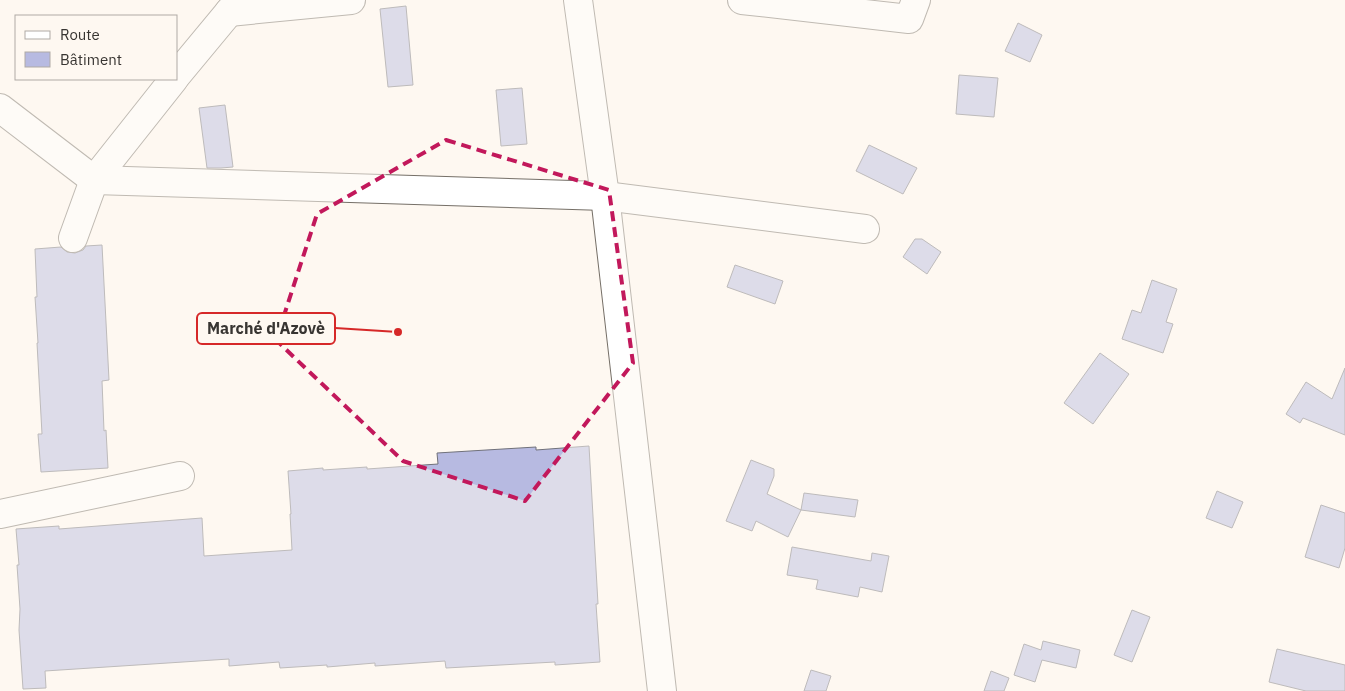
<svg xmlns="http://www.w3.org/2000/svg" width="1345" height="691" viewBox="0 0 1345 691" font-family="'IBM Plex Sans',sans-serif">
	<rect width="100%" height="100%" fill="#fef8f1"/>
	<g fill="#b7bae1" stroke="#70717a">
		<polygon points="406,6 413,85 388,87 380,9"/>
		<polygon points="1018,23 1042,35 1030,62 1005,51"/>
		<polygon points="959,75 998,78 994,117 956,114"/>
		<polygon points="522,88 527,144 501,146 496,90"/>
		<polygon points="225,105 233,167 221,168 207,168 199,108"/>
		<polygon points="869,145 917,168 903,194 856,171"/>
		<polygon points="915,239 922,239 941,252 927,274 903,257"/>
		<polygon points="102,245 109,380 102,381 104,431 106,430 108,468 41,472 38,434 42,434 37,343 38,343 35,297 37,297 35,249 61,247 67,252 75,253 83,250 86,246"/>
		<polygon points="735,265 783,281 775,304 727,287"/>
		<polygon points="1152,280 1177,289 1166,322 1173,324 1163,353 1122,339 1132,310 1141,313"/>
		<polygon points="1100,353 1129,374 1093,424 1064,403"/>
		<polygon points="1345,368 1345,435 1303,418 1300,423 1286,414 1306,382 1332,399"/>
		<polygon points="589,446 598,604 596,604 600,662 555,665 555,662 446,668 445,661 375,666 375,663 327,667 327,665 280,668 279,662 229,666 229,659 45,671 46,688 23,689 19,630 20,609 17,565 19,565 16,529 59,526 59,529 202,518 204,556 292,550 290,514 291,514 288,471 323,468 323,470 367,467 367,469 438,464 437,453 536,447 536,450"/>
		<polygon points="751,460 774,469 774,476 767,494 801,510 788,537 756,521 752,531 726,521"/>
		<polygon points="1217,491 1243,502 1232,528 1206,518"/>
		<polygon points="804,493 858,500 855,517 801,510"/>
		<polygon points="1321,505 1345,513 1345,548 1339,568 1305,557"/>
		<polygon points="792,547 871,561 872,553 889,556 882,592 860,587 858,597 816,589 818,580 787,575"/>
		<polygon points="1132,610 1150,617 1132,662 1114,655"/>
		<polygon points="1043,641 1080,650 1076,668 1042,660 1035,682 1014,675 1024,644 1041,650"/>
		<polygon points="1277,649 1345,665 1345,691 1306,691 1269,682"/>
		<polygon points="811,670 831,676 826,691 804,691"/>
		<polygon points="991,671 1009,678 1004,691 984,691"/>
	</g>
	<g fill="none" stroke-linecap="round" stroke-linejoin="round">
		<g stroke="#756f67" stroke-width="30">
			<g id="minor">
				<polyline points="578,0 605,196 662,691"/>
				<polyline points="742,0 909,19 916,0"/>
				<polyline points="229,12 351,0"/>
				<polyline points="176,76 239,0"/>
				<polyline points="0,108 94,180 605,196 865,229"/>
				<polyline points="73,238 94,180 174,79"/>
				<polyline points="0,514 180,476"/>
			</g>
		</g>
		<use href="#minor" stroke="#fff" stroke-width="28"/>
	</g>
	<path d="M0 0H1345V691H0ZM446,140L609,190L633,363L525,501L403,461L276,340L317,214Z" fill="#fef8f1" fill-opacity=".55" fill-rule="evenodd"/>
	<path fill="none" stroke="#c2185b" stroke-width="4" stroke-dasharray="10 6" stroke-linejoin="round" d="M446,140L609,190L633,363L525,501L403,461L276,340L317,214Z"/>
	<path fill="none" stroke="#d62828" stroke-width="2" d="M398 332L335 328"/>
	<circle fill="#d62828" stroke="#fef8f1" stroke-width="2" cx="398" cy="332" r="5"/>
	<rect fill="#fef8f1" stroke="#d62828" stroke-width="2" x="197" y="313" width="138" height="31" rx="5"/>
	<g font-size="16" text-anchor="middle" font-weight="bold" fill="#383532">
		<text x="266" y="334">Marché d'Azovè</text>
	</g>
	<rect x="15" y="15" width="162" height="65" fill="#fef8f1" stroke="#afaaa5"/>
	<rect x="25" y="31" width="25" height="8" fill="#ffffff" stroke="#afaaa5"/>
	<text x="60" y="40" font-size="15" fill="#383532">Route</text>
	<rect x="25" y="52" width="25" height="15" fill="#b7bae1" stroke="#afaaa5"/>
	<text x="60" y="65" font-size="15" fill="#383532">Bâtiment</text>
</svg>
